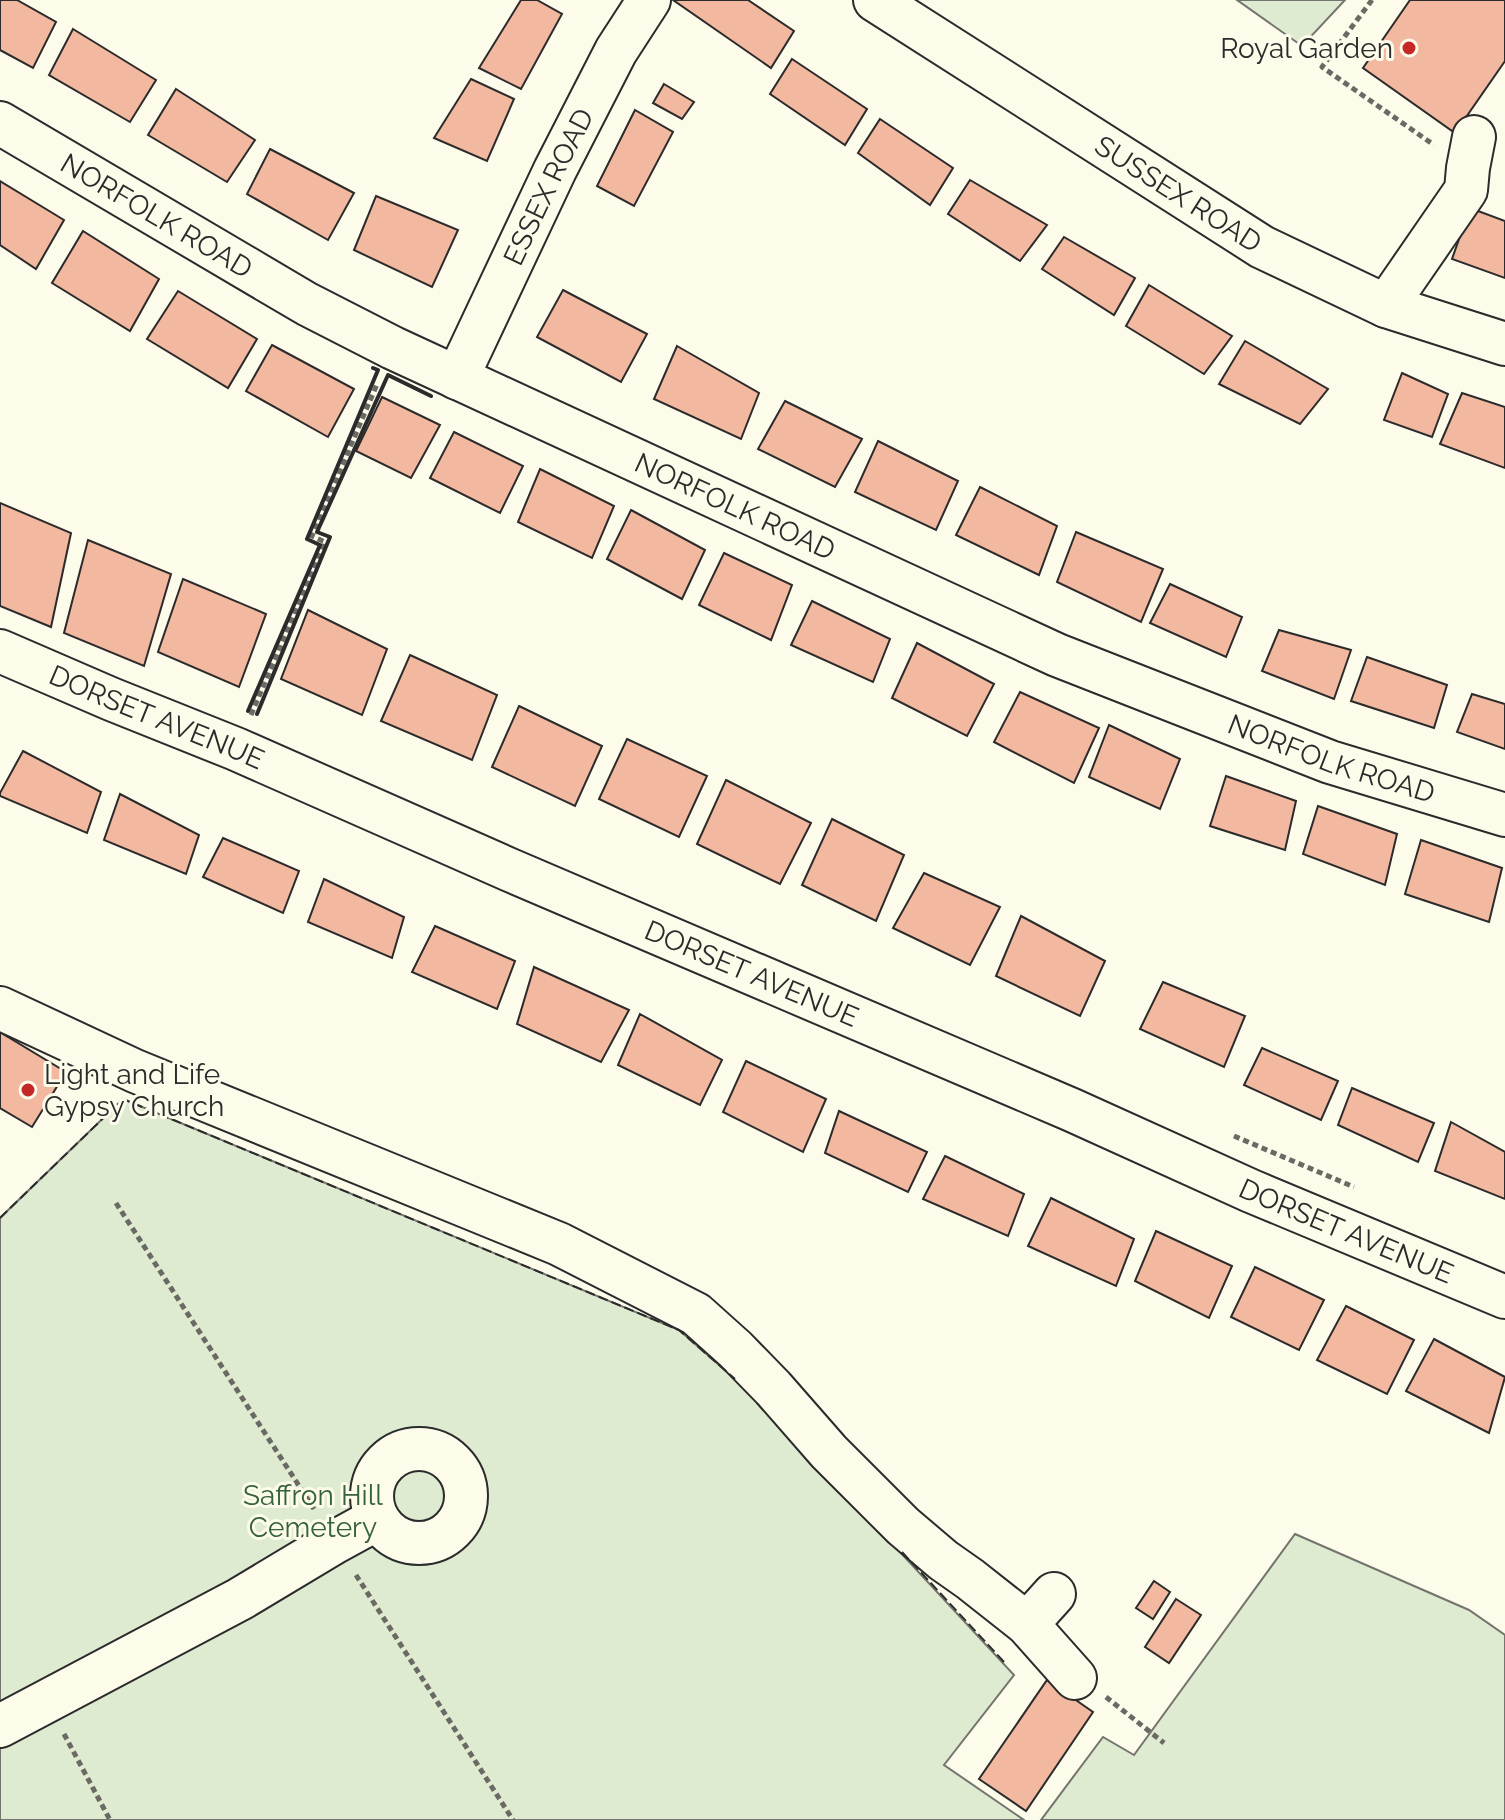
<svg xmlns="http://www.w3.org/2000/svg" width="1505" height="1820" viewBox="0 0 1505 1820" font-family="Raleway,sans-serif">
	<rect width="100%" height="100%" fill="#fdfbea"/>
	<g fill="#deebd1" stroke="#74746e" stroke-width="2">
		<polygon points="1237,0 1345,0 1302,46"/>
		<polygon points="123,1099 679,1330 759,1400 1014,1675 944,1765 1024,1820 0,1820 0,1218"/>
		<polygon points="1295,1534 1469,1610 1505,1635 1505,1820 1041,1820 1103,1737 1134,1755"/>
	</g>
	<g fill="#f2b8a0" stroke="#2b2b2b" stroke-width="2">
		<polygon points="0,0 17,0 56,22 33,68 0,50"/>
		<polygon points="521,0 537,0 562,14 521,89 479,68"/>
		<polygon points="673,0 748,0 794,31 771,68"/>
		<polygon points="1410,0 1505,0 1505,61 1455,133 1363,68"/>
		<polygon points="73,29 156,80 130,122 49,75"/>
		<polygon points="792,59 867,109 845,145 770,94"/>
		<polygon points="471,79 514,99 487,161 434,138"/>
		<polygon points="664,84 694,102 682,119 653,103"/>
		<polygon points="176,89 255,140 227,182 148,135"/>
		<polygon points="635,110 673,132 634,206 597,186"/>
		<polygon points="880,119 953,168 930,205 858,153"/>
		<polygon points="270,149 354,193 328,240 247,194"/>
		<polygon points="970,180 1047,225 1020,261 948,214"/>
		<polygon points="0,181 64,220 36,269 0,245"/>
		<polygon points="376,196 458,230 432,287 354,250"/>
		<polygon points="1470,208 1505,221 1505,278 1452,259"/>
		<polygon points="83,231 159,279 130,331 52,283"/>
		<polygon points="1064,237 1135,278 1114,315 1042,269"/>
		<polygon points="1149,285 1232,336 1204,374 1126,326"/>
		<polygon points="563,290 647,334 621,382 537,337"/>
		<polygon points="178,291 257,339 228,388 147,339"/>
		<polygon points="1245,341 1328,389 1300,424 1219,384"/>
		<polygon points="272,345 354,389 328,437 246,391"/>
		<polygon points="677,346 759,393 741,439 654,399"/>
		<polygon points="1402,373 1448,394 1432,437 1384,420"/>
		<polygon points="1462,393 1505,407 1505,468 1440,444"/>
		<polygon points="382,397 440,425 411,478 356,451"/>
		<polygon points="785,401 862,439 835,487 758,449"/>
		<polygon points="454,432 523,466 500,513 430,478"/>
		<polygon points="878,441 958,481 936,530 855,492"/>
		<polygon points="540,469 614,506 592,558 518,522"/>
		<polygon points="980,487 1057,526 1039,575 956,535"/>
		<polygon points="0,503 71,533 51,627 0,606"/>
		<polygon points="631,510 705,550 682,599 607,559"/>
		<polygon points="1076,532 1163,569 1141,622 1057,582"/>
		<polygon points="88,540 171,574 144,666 64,633"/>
		<polygon points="724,553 792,585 771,640 699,605"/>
		<polygon points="183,579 266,614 239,687 158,652"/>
		<polygon points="1170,584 1242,617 1226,657 1150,623"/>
		<polygon points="812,601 890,639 873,682 791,645"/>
		<polygon points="308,610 387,649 362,715 281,679"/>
		<polygon points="1279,630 1351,650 1334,699 1262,671"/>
		<polygon points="917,643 994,684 967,736 892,698"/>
		<polygon points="410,655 497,695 472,760 381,721"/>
		<polygon points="1367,657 1447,685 1434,728 1351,701"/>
		<polygon points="1020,692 1099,728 1074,783 994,742"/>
		<polygon points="1472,694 1505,704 1505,749 1457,732"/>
		<polygon points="519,706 602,746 575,806 492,767"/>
		<polygon points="1109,725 1180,759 1160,809 1089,777"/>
		<polygon points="627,739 707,776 679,837 599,799"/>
		<polygon points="23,751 101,792 87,833 0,796 0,793"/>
		<polygon points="1226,776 1296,801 1285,850 1210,826"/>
		<polygon points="726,780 811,823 780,884 697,844"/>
		<polygon points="120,794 199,835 186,874 104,840"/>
		<polygon points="1318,806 1397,834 1385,885 1303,854"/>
		<polygon points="832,819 904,855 876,921 802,885"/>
		<polygon points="223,838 299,871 283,913 203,877"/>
		<polygon points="1421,840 1502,868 1489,922 1405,894"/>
		<polygon points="924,873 1000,907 970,965 893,928"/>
		<polygon points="324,879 404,917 392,958 308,922"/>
		<polygon points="1021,916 1105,961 1080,1016 996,976"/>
		<polygon points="435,926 515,961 497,1009 412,972"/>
		<polygon points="534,967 629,1010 601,1062 517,1024"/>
		<polygon points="1163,982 1245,1016 1224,1067 1140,1029"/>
		<polygon points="640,1014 722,1060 700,1105 618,1065"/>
		<polygon points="0,1032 66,1072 32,1127 0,1108"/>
		<polygon points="1262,1048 1338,1081 1321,1120 1244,1085"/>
		<polygon points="746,1061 826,1099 803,1152 723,1112"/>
		<polygon points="1352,1088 1434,1123 1418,1162 1338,1125"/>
		<polygon points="839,1111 927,1152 908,1192 825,1153"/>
		<polygon points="1451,1122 1505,1152 1505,1199 1435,1171"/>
		<polygon points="945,1156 1024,1194 1008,1236 923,1199"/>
		<polygon points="1051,1198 1134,1239 1116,1286 1028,1246"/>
		<polygon points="1156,1231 1232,1266 1209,1318 1135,1281"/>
		<polygon points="1255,1267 1324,1300 1299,1350 1231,1317"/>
		<polygon points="1346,1306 1414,1340 1387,1394 1317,1360"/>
		<polygon points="1434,1339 1505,1377 1489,1433 1406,1391"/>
		<polygon points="1154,1581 1170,1592 1153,1619 1136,1608"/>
		<polygon points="1176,1599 1201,1615 1169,1663 1145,1647"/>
		<polygon points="1047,1680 1093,1712 1026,1811 979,1779"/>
	</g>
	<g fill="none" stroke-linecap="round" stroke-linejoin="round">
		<g stroke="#2b2b2b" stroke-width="46">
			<g id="minor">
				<path id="s1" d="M875,0L1262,247L1386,306L1505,344"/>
				<path id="s2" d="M0,123L307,304L393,348L1057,655L1330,762L1505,815"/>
				<polyline points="1386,306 1466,190 1468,168 1474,137"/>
				<path id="s3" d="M457,378L555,170L616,51L649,0"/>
				<path id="s4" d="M0,651L111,699L236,749L510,870L1072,1110L1251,1191L1505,1297"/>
				<polyline points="0,1008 135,1071 559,1244 696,1314 735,1349 773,1388 829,1452 903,1526 943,1560 970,1579 1027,1624 1075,1678"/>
				<circle cx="419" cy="1496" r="47"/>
				<polyline points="1027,1624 1054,1594"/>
				<polyline points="0,1726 240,1599 335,1542 377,1519"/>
			</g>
		</g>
		<g stroke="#6a6964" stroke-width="5" stroke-dasharray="6 4" stroke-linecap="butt">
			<polyline points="1372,0 1322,67 1434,145"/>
			<polyline points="251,715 325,542 312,536 378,382"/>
			<polyline points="1234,1136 1354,1187"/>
			<polyline points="116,1203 314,1509"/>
			<polyline points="356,1575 513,1820"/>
			<polyline points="1106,1697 1164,1743"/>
			<polyline points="64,1734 110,1820"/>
		</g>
		<use href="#minor" stroke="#fdfbea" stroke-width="42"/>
		<g stroke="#2b2b2b" stroke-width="2" stroke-dasharray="10 4" stroke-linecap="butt">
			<polyline points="0,1218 123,1099 679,1330 735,1379"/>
			<polyline points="902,1552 1005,1663"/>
		</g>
		<g stroke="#2b2b2b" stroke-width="4">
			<polyline points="248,711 320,545 307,539 378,370 373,368"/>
			<polyline points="257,714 330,537 317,532 388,375 431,396"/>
		</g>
	</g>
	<g fill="#c62828" stroke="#fdfbea" stroke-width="3">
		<circle cx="1409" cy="48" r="8"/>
		<circle cx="28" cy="1090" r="8"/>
	</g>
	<g text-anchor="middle" stroke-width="6" stroke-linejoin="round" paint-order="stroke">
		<g font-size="28" fill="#2b2b2b" stroke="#fdfbea" text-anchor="end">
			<text x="1393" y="58">Royal Garden</text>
			<text x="44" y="1084" text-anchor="start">Light and Life<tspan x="44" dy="32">Gypsy Church</tspan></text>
		</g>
		<g font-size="28" fill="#2b2b2b" stroke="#fdfbea">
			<text dy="10" stroke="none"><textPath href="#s3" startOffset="212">ESSEX ROAD</textPath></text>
			<text dy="10" stroke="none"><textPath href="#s1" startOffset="360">SUSSEX ROAD</textPath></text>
			<text dy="10" stroke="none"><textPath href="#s2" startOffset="182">NORFOLK ROAD</textPath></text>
			<text dy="10" stroke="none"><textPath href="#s2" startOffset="830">NORFOLK ROAD</textPath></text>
			<text dy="10" stroke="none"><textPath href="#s4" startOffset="170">DORSET AVENUE</textPath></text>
			<text dy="10" stroke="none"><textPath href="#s2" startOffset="1478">NORFOLK ROAD</textPath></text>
			<text dy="10" stroke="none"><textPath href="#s4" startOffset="818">DORSET AVENUE</textPath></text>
			<text dy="10" stroke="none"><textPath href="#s4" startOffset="1466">DORSET AVENUE</textPath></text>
		</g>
		<g font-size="28" fill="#34623c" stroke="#fdfbea">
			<text x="313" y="1505">Saffron Hill<tspan x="313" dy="32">Cemetery</tspan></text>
		</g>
	</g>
</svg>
